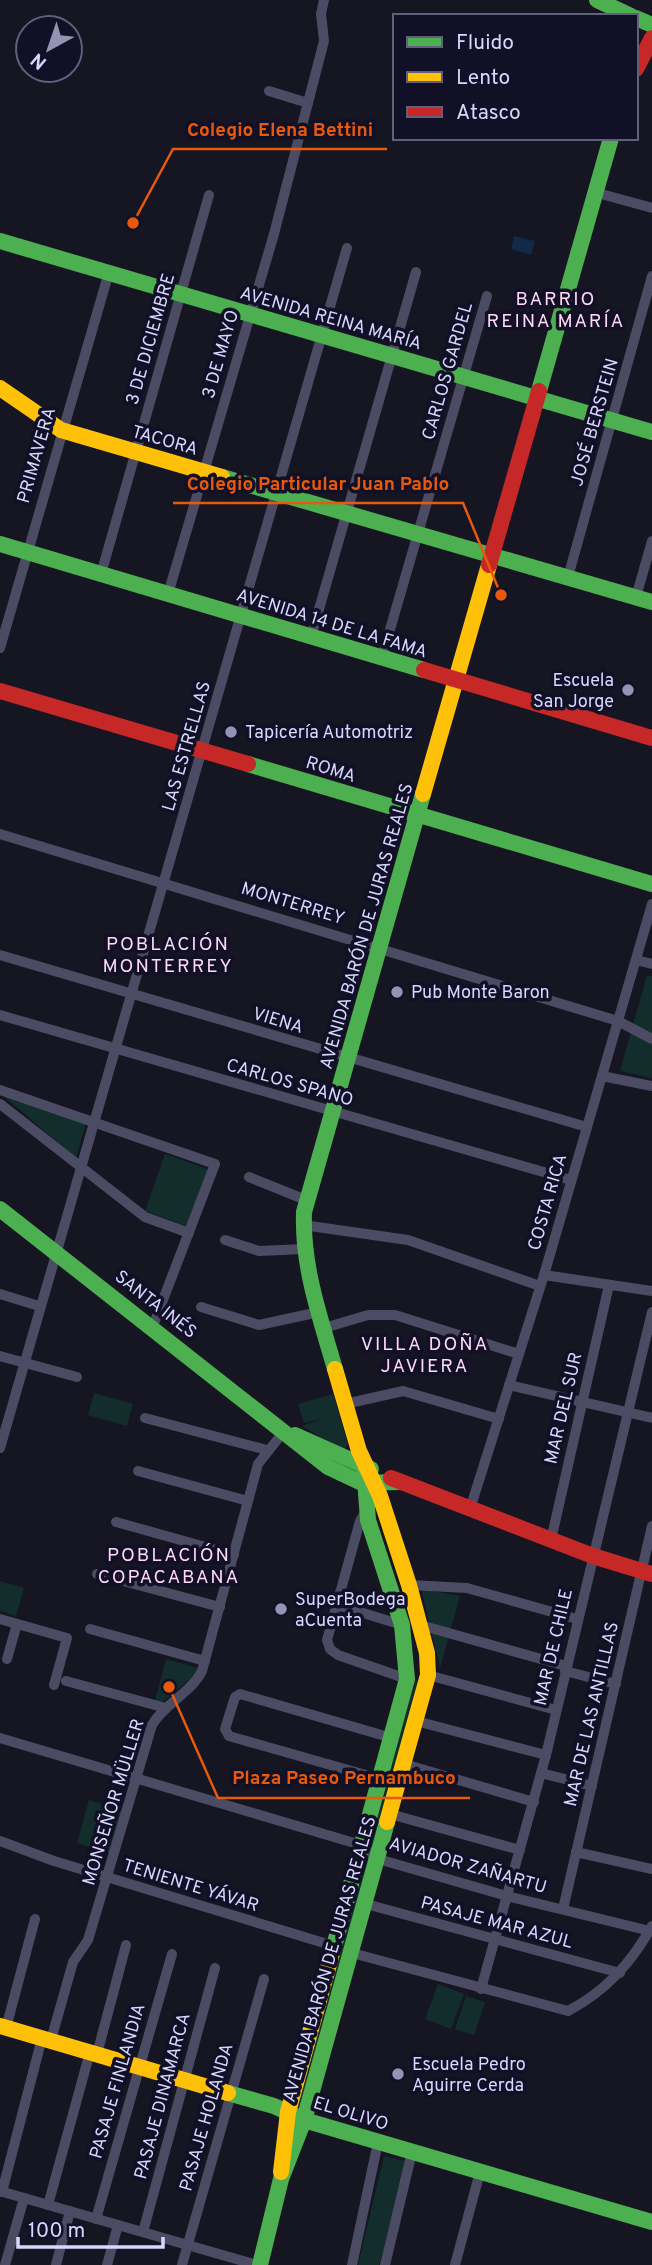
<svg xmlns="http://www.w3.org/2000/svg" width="652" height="2265" viewBox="0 0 652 2265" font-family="Overpass,sans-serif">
	<rect width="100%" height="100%" fill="#161522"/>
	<g fill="#132d2c">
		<polygon points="647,975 652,976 652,1078 620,1071"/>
		<polygon points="0,1093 87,1120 76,1158"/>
		<polygon points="165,1154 210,1170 189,1227 145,1211"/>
		<polygon points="94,1393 133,1404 127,1426 88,1415"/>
		<polygon points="333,1394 348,1444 344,1451 302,1426 324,1418 304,1423 298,1404"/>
		<polygon points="0,1581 24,1588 16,1616 0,1611"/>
		<polygon points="421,1589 460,1596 440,1668"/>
		<polygon points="166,1659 198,1668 196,1674 164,1701 155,1701"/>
		<polygon points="412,1680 419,1681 303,2112 294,2108"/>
		<polygon points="89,1800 122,1810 110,1853 77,1843"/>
		<polygon points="438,1984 464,1994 451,2029 425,2019"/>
		<polygon points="466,1996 485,2002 474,2035 455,2029"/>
		<polygon points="384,2156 406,2161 379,2265 358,2265"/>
	</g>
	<polygon fill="#102a48" points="514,236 535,241 531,255 511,249"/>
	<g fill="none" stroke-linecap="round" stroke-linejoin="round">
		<g stroke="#4b4c63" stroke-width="10">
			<polyline points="269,91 308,103"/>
			<polyline points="594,192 652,208"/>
			<polyline points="101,574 209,195"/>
			<polyline points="568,577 652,276"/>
			<polyline points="168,594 274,234 324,41 321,14 324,0"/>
			<polyline points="636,597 652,541"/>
			<polyline points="311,637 416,272"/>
			<polyline points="0,648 109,272"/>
			<polyline points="382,657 487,296"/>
			<polyline points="0,834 618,1021 652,1039"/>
			<polyline points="0,955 587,1127"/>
			<polyline points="636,960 652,964"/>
			<polyline points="0,1015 571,1180"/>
			<polyline points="602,1076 652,1086"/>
			<polyline points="0,1090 215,1164 153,1326"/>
			<polyline points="0,1104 145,1217 189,1233"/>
			<polyline points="249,1177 306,1200"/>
			<polyline points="303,1225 408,1240 540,1286"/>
			<polyline points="225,1240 259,1251 304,1249"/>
			<polyline points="544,1275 652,1291"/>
			<polyline points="0,1294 39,1306"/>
			<polyline points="201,1307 259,1325 319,1312"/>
			<polyline points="324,1328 368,1315 395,1315 519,1354"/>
			<polyline points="0,1356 77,1377"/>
			<polyline points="509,1385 652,1418"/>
			<polyline points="345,1404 403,1391 499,1419"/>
			<polyline points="145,1418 267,1450"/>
			<polyline points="0,1448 347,248"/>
			<polyline points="138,1471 248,1501"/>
			<polyline points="470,1509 544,1275 652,904"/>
			<polyline points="366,1511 360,1521 327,1640 330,1649 338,1655 407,1679"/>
			<polyline points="116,1522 234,1555"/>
			<polyline points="551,1540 609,1285"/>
			<polyline points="97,1574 220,1607"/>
			<polyline points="409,1585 467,1588 577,1619"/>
			<polyline points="337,1605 399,1624"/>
			<polyline points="0,1619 67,1638 54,1685"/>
			<polyline points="420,1625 566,1666"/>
			<polyline points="90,1629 205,1661"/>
			<polyline points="7,1659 17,1624"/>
			<polyline points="565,1671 616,1684"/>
			<polyline points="428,1675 556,1710"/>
			<polyline points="66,1681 166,1708"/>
			<polyline points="416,1721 546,1755"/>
			<polyline points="0,1738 361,1845 378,1859 507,1896 650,1931"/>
			<polyline points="404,1764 534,1802"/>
			<polyline points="541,1773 592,1786"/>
			<polyline points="380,1779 229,1736 225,1729 235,1697 240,1694 392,1738"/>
			<polyline points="390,1814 520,1850"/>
			<polyline points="0,1841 54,1861 334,1946"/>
			<polyline points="576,1852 652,1869"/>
			<polyline points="366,1904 620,1973"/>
			<polyline points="563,1909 652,1526"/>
			<path d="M352,1953L568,2011C606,1991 631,1963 652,1926"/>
			<polyline points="481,1989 546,1755 652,1312"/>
			<polyline points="6,2028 35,1919"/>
			<path d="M51,2040L73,1962L88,1940L152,1725C165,1703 191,1693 202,1671L258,1464L285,1430"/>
			<polyline points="97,2054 126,1945"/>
			<polyline points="0,2191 257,2265"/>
			<polyline points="2,2192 42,2038"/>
			<polyline points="48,2205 90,2052"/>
			<polyline points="96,2219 172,1954"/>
			<polyline points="143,2232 215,1968"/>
			<polyline points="5,2265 24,2198"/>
			<polyline points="56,2265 70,2211"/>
			<polyline points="107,2265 118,2225"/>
			<polyline points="182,2265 264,1979"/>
			<polyline points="352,2265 378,2142"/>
			<polyline points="385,2265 412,2152"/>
			<polyline points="455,2265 480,2172"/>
		</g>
		<g stroke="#4caf50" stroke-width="16">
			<polyline points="597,0 631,16"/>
			<polyline points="636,18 652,25"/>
			<polyline points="0,241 652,432"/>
			<polyline points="539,391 611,138"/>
			<polyline points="222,477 652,602"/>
			<polyline points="0,544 424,670"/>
			<polyline points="248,764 652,884"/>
			<polyline points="0,1209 328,1467 362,1483 400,1482"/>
			<path d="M335,1369C320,1317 302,1267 304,1212L423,794"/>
			<polyline points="295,1435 371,1469"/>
			<polyline points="331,1957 407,1679 402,1625 368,1520 364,1466"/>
			<polyline points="228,2093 274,2106 304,2120 652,2222"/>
			<polyline points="260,2265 281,2179 304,2120 387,1822"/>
		</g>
		<g stroke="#ffc107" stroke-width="16">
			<polyline points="0,388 61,430 222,477"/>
			<polyline points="423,794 489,565"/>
			<polyline points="335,1369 359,1451 380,1496 409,1585 427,1653 428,1675 387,1822"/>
			<polyline points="0,2026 228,2093"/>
			<polyline points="281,2172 288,2112 331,1957"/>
		</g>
		<g stroke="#c62828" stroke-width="16">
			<polyline points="636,69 652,38"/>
			<polyline points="489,565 539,391"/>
			<polyline points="424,670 652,738"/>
			<polyline points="0,691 248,764"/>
			<polyline points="391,1478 593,1556 652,1574"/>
		</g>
	</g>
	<g fill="#9393b2" stroke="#111027" stroke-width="2.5">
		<circle cx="628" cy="690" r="7"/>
		<circle cx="231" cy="732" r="7"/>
		<circle cx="397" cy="992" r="7"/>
		<circle cx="281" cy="1609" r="7"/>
		<circle cx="398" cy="2074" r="7"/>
	</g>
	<g text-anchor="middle" stroke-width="7" stroke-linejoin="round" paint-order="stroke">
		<g font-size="18" fill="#d7d7ff" stroke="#111027">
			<text transform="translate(331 318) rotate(16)" y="6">AVENIDA REINA MARÍA</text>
			<text transform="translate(150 339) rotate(-74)" y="6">3 DE DICIEMBRE</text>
			<text transform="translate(220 354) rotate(-74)" y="6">3 DE MAYO</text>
			<text transform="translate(447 371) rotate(-74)" y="6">CARLOS GARDEL</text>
			<text transform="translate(594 422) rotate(-74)" y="6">JOSÉ BERSTEIN</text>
			<text transform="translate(165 440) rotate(16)" y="6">TACORA</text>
			<text transform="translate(36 455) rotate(-74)" y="6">PRIMAVERA</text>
			<text transform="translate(332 623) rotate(17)" y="6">AVENIDA 14 DE LA FAMA</text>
			<text transform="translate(186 746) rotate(-74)" y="6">LAS ESTRELLAS</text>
			<text transform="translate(331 769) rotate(17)" y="6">ROMA</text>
			<text transform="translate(293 903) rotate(17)" y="6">MONTERREY</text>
			<text transform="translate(366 926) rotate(-74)" y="6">AVENIDA BARÓN DE JURAS REALES</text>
			<text transform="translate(278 1020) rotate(17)" y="6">VIENA</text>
			<text transform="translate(290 1082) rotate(16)" y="6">CARLOS SPANO</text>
			<text transform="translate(547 1202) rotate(-74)" y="6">COSTA RICA</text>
			<text transform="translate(156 1304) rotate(38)" y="6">SANTA INÉS</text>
			<text transform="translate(563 1408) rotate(-77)" y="6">MAR DEL SUR</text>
			<text transform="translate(553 1647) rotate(-77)" y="6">MAR DE CHILE</text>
			<text transform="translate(591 1714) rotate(-77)" y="6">MAR DE LAS ANTILLAS</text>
			<text transform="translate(113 1802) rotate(-73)" y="6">MONSEÑOR MÜLLER</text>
			<text transform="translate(468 1865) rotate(16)" y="6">AVIADOR ZAÑARTU</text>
			<text transform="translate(191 1885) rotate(17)" y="6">TENIENTE YÁVAR</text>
			<text transform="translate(497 1922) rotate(15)" y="6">PASAJE MAR AZUL</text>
			<text transform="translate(329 1959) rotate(-74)" y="6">AVENIDA BARÓN DE JURAS REALES</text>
			<text transform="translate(117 2081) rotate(-74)" y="6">PASAJE FINLANDIA</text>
			<text transform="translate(162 2096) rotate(-75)" y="6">PASAJE DINAMARCA</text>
			<text transform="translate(351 2113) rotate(17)" y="6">EL OLIVO</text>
			<text transform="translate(206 2117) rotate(-74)" y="6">PASAJE HOLANDA</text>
		</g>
		<g font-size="18" fill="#d7d7ff" stroke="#111027" text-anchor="start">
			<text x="614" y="686" text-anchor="end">Escuela<tspan x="614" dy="21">San Jorge</tspan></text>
			<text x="245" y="738">Tapicería Automotriz</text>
			<text x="411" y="998">Pub Monte Baron</text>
			<text x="295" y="1605">SuperBodega<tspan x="295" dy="21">aCuenta</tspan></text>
			<text x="412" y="2070">Escuela Pedro<tspan x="412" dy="21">Aguirre Cerda</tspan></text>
		</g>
		<g font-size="19" letter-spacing="2" fill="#ffd9f5" stroke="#111027">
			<text x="556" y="305">BARRIO<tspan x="556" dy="22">REINA MARÍA</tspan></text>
			<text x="168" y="950">POBLACIÓN<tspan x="168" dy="22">MONTERREY</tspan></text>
			<text x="425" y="1350">VILLA DOÑA<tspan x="425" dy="22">JAVIERA</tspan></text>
			<text x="169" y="1561">POBLACIÓN<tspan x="169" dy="22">COPACABANA</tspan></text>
		</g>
	</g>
	<path fill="none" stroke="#e8590c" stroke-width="2.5" d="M133 223L173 149H387M501 595L463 503H173M169 1687L218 1798H470"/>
	<g fill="#e8590c" stroke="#111027" stroke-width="2.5">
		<circle cx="133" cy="223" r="7"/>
		<circle cx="501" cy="595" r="7"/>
		<circle cx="169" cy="1687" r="7"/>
	</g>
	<g font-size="19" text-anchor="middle" font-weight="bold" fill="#e8590c" stroke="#111027" stroke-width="7" stroke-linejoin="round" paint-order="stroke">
		<text x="280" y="136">Colegio Elena Bettini</text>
		<text x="318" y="490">Colegio Particular Juan Pablo</text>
		<text x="344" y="1784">Plaza Paseo Pernambuco</text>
	</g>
	<rect x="393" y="14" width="245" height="126" fill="#111027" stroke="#60607d" stroke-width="2"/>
	<rect x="407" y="37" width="35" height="10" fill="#4caf50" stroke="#60607d" stroke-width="2"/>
	<text x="456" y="49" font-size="21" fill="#d7d7ff">Fluido</text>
	<rect x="407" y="72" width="35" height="10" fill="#ffc107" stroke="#60607d" stroke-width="2"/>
	<text x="456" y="84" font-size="21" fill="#d7d7ff">Lento</text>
	<rect x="407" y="107" width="35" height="10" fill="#c62828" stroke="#60607d" stroke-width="2"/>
	<text x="456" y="119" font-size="21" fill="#d7d7ff">Atasco</text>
	<g transform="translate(49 49) rotate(220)"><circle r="33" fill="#111027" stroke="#60607d" stroke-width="2"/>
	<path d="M0-5L12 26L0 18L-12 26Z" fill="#9393b2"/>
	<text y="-10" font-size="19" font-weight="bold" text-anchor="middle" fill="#d7d7ff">N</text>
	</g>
	<path d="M18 2237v10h145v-10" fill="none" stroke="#d7d7ff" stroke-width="3.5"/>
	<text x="28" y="2237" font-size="21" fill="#d7d7ff" stroke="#111027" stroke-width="5" paint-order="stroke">100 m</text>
</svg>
